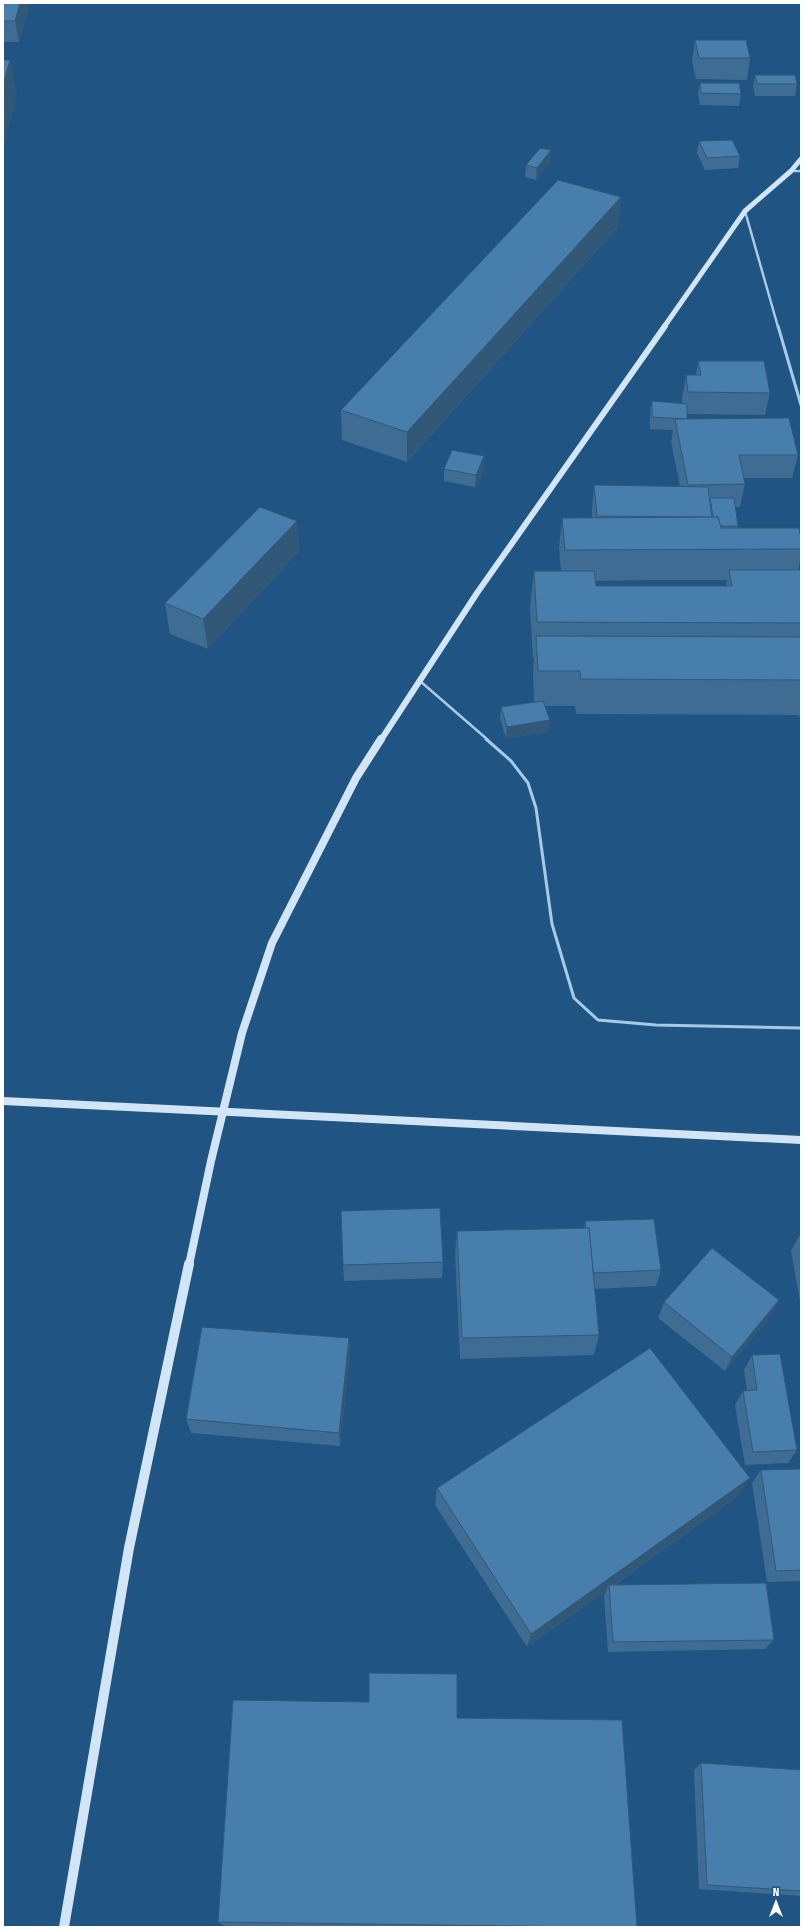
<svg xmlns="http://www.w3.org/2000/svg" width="804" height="1930" viewBox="0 0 804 1930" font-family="'Fira Sans Condensed',sans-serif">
	<rect width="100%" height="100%" fill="#205482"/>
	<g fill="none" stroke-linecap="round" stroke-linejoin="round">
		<polyline stroke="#a6cbe8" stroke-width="2.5" points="420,681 488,740"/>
		<polyline stroke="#a6cbe8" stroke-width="3" points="486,739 511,761 528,783 536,808 552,924 574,998 598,1020 656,1025 801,1028"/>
		<g stroke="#a6cbe8" stroke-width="2.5">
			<polyline points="791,171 801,171"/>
			<polyline points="745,211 778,327"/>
		</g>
		<polyline stroke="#a6cbe8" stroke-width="3" points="778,326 801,405"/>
		<polyline stroke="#d1e5f7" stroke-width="5" points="664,327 745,211 791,171 801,159"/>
		<polyline stroke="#d1e5f7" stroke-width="6" points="381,740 477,593 665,326"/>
		<polyline stroke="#d1e5f7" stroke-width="8" points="189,1265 211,1161 242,1033 272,943 356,778 381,739"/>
		<polyline stroke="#d1e5f7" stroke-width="10" points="64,1927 129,1548 189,1264"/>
		<polyline stroke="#d1e5f7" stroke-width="8" points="3,1101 801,1140"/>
	</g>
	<g fill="#3e6c93" fill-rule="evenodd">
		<polygon points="3,3 30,3 19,42 3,42"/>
		<polygon points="695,40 750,58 747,80 696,79 692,61"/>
		<polygon points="755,75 797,84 795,96 755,96 753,86"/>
		<polygon points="700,83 741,94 739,106 700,105 698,94"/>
		<polygon points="699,141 740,156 738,168 705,170 697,153"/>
		<polygon points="550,162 536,180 525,177 526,165"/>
		<polygon points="621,197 617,228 407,462 342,440 341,410"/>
		<path d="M698,361L770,393L765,415L687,414V419L798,455L792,478H744L745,484L740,507H735L738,526V528L801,538V558L798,570H801V723L799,715L576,714L575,706H545L549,732L506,738L500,719L501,707L534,702L533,672L534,658H533L530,607L534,571H561L559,548L562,518H592V508L594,485L680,486L671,442L673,430L650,429V413L652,401L682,403V398L686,375H696ZM655,580H727L726,586H596L595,581Z"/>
		<polygon points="484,456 484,468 475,487 444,481 444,469"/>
		<polygon points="297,521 299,551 208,649 170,634 165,603"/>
		<polygon points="585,1221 661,1270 656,1286 595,1289 599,1335 594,1355 460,1359 455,1253 457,1231 584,1228"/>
		<polygon points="800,1234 801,1234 801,1307 791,1251"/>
		<polygon points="443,1262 442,1278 344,1281 343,1265"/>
		<polygon points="779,1300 771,1316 725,1371 658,1318 664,1302"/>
		<polygon points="349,1338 350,1354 340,1446 191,1433 186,1419"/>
		<polygon points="752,1355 797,1450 788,1463 745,1465 735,1405 743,1391 747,1390 744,1370"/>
		<polygon points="801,1469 801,1581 767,1582 752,1483 761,1470"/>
		<polygon points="437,1488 739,1495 615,1585 774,1640 765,1649 608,1652 604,1596 606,1591 527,1647 435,1505"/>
		<polygon points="457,1718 637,1927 226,1927 218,1922"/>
		<polygon points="701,1763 801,1770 801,1896 699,1889 694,1770"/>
	</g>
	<g fill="#325878">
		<polygon points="20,3 30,3 19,42 15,21"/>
		<polygon points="10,60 17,95 3,148 3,85"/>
		<polygon points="551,150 550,162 536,180 537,168"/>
		<polygon points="621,197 617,228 407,462 407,432"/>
		<polygon points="484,456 484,468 475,487 476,475"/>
		<polygon points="297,521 299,551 208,649 203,619"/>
		<polygon points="550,720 549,732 506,738 507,727"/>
		<polygon points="779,1300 771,1316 725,1371 732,1357"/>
		<polygon points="349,1338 350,1354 340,1446 339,1433"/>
		<polygon points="750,1478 739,1495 609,1589 609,1585 606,1591 527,1647 531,1634"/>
	</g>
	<g fill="#487eab" stroke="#325878">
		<polygon points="3,3 20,3 15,21 3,21"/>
		<polygon points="695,40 746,40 750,58 699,58"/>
		<polygon points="3,60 10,60 3,85"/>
		<polygon points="755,75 795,75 797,84 757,84"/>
		<polygon points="700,83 739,83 741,94 701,93"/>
		<polygon points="732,140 740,156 707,158 699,141"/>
		<polygon points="540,148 551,150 537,168 526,165"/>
		<polygon points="558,180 621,197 407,432 341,410"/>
		<polygon points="698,361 764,361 770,393 688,392 686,375 701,375"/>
		<polygon points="652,401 687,404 687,419 652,417"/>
		<polygon points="789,418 798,455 739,455 745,484 688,485 675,419"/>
		<polygon points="452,450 484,456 476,475 444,469"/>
		<polygon points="594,485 708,487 712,517 597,516"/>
		<polygon points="710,498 734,498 738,526 720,526 718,517 713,517"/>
		<polygon points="260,507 297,521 203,619 165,603"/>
		<polygon points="718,517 721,528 799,528 801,538 801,549 565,550 562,518"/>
		<polygon points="729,570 801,570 801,623 537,622 534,571 594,571 596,586 732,586"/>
		<polygon points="536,636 801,637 801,680 581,679 580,671 538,671"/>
		<polygon points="543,701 550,720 507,727 501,707"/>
		<polygon points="440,1208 443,1262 343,1265 341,1211"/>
		<polygon points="654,1219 661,1270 593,1273 589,1228 586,1228 585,1221"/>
		<polygon points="589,1228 599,1335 462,1338 457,1231"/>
		<polygon points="712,1248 779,1300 732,1357 664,1302"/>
		<polygon points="202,1327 349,1338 339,1433 186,1419"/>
		<polygon points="650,1348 750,1478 531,1634 437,1488"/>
		<polygon points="780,1354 797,1450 753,1452 743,1391 757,1390 752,1355"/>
		<polygon points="801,1469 801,1570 776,1571 761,1470"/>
		<polygon points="766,1583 774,1640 613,1642 609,1585"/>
		<polygon points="369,1673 457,1674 457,1718 622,1720 637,1927 587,1927 218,1922 233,1700 369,1702"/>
		<polygon points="701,1763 801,1770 801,1891 707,1885"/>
	</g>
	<rect width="804" height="1930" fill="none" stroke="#ffffff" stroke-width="8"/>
	<g transform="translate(776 1902)" stroke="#205482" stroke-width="3" paint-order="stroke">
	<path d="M0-3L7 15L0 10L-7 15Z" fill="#ffffff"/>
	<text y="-6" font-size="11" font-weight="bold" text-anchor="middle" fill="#ffffff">N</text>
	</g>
</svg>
